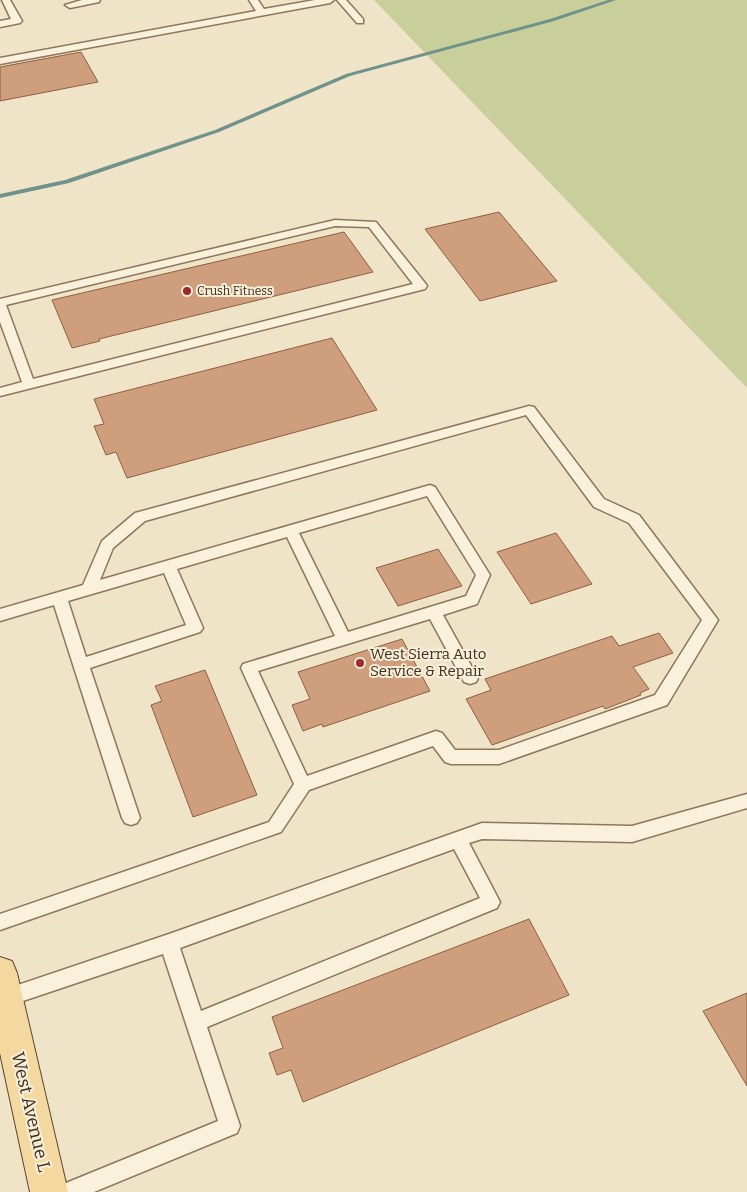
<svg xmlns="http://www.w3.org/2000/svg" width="747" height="1192" viewBox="0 0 747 1192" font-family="Bitter,serif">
	<rect width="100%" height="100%" fill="#f0e4c8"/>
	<polygon fill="#c9cf9b" points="374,0 747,0 747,388"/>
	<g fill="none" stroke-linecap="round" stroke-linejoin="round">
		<polygon fill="#6f938a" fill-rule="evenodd" points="608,0 616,0 554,21 350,76 219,132 69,183 0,198 0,194 65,180 215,130 346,74 550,19"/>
	</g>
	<g fill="#cf9f7d" stroke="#8d5f41">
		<polygon points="81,52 98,82 0,101 0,67"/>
		<polygon points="499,212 557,281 480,301 425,229"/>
		<polygon points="344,232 373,272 99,339 100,341 72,348 52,300"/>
		<polygon points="332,338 377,410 127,478 116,452 106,455 94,426 104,424 94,399"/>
		<polygon points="556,533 592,584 531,604 497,552"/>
		<polygon points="438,549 462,586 398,606 376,568"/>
		<polygon points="659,633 673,653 633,667 649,689 640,693 641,695 605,709 603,706 492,745 466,699 491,690 485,679 612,636 619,646"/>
		<polygon points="402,639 430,691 323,727 322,724 303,731 292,705 310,699 298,672"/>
		<polygon points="205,670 257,795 193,817 151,705 162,701 155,686"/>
		<polygon points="529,919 569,995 303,1102 291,1070 277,1075 269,1053 283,1048 272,1017"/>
		<polygon points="747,993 747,1086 703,1011"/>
	</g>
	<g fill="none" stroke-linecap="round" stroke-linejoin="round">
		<g stroke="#8d765c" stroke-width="3">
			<g id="service">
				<polygon points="2,0 10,0 22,21 20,23 0,27 0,21 11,19"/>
				<polygon points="82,0 100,0 99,2 70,8 65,5"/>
				<polygon points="249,0 258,0 264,9 315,0 334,0 330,3 0,64 0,58 256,11"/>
				<polygon points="337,0 346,0 363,19 363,23 357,23"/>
				<path d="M335,220L376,222L425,283L427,286L425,289L0,396V388L22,382L0,322V299ZM335,226L369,227L413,284L33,379L6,305Z"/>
				<path d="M529,406L534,407L604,499L639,515L718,620L667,705L499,764H451L445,762L433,746L309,790L281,832L0,930V914L269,822L294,784L241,668L243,664L335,636L287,537L177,569L203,628L200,632L90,668L140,818L137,823L131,825L125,823L122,818L54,605L0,621V609L83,585L102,541L135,513ZM526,415L594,507L629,523L702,620L655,695L499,750H455L442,733L436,731L307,776L258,671L430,619L464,682L470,684L476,682L478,678L443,615L477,604L490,575L435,487L430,485L100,580L113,548L145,521ZM427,496L476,575L466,596L348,632L299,533ZM164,573L186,625L86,657L68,601Z"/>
				<path d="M747,794V808L632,842L482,839L469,843L500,902L497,908L207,1027L240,1126L237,1133L94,1192H57L61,1185L218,1121L163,954L5,1007L0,1005V991L169,934L482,823L632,826ZM454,849L480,898L201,1011L180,948Z"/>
			</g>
		</g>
		<g stroke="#5b4430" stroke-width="2">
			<polygon id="primary" points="0,957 12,961 17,973 68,1192 30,1192 0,1053"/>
		</g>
		<use href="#service" fill="#faf1dc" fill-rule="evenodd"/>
		<use href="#primary" fill="#f3d9a0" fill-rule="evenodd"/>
	</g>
	<g fill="#9e2a2b" stroke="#f7eed8" stroke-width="2">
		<circle cx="187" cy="291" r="5"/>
		<circle cx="360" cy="663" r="5"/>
	</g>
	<g text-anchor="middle" stroke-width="4" stroke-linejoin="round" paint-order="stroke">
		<g font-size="12" fill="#3d2e20" stroke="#f7eed8" text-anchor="start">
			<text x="197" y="295">Crush Fitness</text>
		</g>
		<g font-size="15" fill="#3d2e20" stroke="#f7eed8" text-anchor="start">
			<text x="370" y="659">West Sierra Auto<tspan x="370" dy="17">Service &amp; Repair</tspan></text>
		</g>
		<g font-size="18" fill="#3d2e20" stroke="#f7eed8">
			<text transform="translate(31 1112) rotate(77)" y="6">West Avenue L</text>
		</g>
	</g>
</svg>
